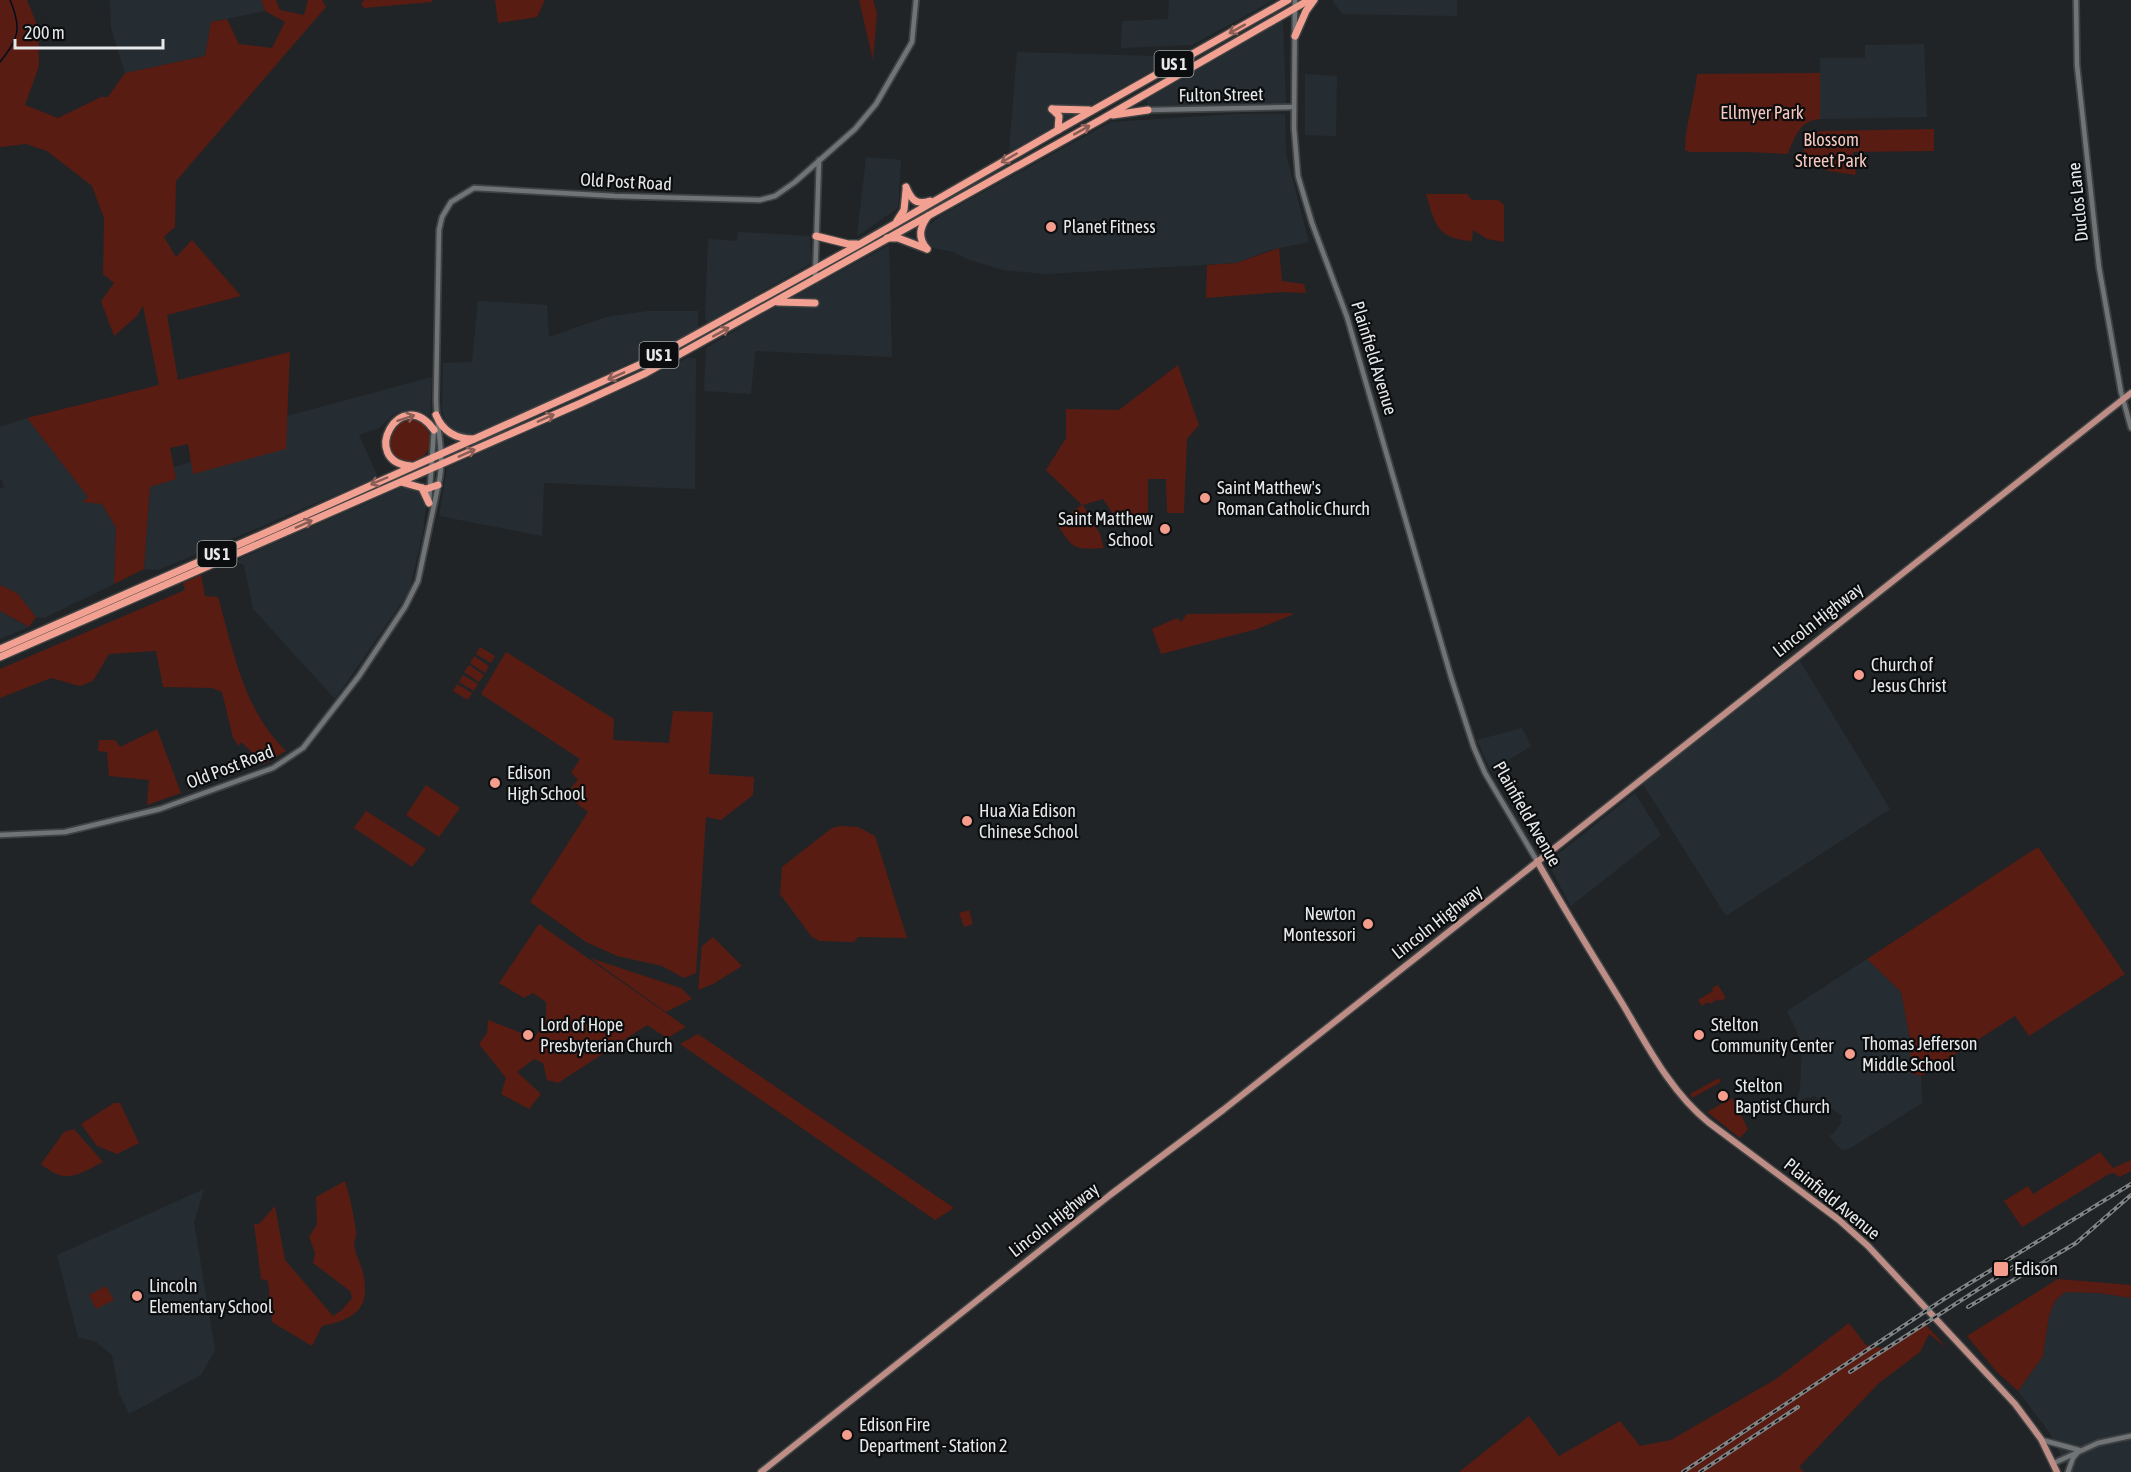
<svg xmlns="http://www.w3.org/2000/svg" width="2131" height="1472" viewBox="0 0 2131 1472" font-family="'Asap Condensed',sans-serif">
	<rect width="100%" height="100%" fill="#212426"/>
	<g fill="#252d33">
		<polygon points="110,0 261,0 265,11 211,22 205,56 125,73 111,28"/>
		<polygon points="1169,0 1274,0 1192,45 1121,48 1122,21 1168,19"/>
		<polygon points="1332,0 1457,0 1457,16 1342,14"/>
		<polygon points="1283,21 1286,104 1148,106 1146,100"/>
		<polygon points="1924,44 1927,117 1820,119 1820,58 1865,58 1865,45"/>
		<polygon points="1017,52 1155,56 1154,69 1009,152"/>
		<polygon points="1305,74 1337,76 1336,136 1305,135"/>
		<polygon points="1233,114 1285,114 1286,154 1309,242 1270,250 1236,263 1046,274 1003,270 967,259 953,252 933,248 928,245 925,238 926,228 940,216 1111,122"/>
		<polygon points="866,157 901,160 898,208 857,236"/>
		<polygon points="738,232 810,236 812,263 708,322 705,319 708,239 737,241"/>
		<polygon points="889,245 892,357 755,351 751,394 704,391 706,348 778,305"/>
		<polygon points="478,301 547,305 549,337 606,317 648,311 698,311 698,331 492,427 471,436 463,435 448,427 442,411 443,363 472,362"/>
		<polygon points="689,357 696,359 695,489 544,483 542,536 439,516 447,468 629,387"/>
		<polygon points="432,377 430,416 415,410 395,413 379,428 359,435 378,477 158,570 144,569 150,487 176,479 174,467 191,462 194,474 287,416"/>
		<polygon points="27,418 88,497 83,501 102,504 116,528 114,584 44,618 36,617 17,593 0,585 0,489 4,487 2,480 0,480 0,427"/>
		<polygon points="405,486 413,487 419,491 426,506 423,532 409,592 335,699 253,609 244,565 235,561"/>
		<polygon points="0,611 15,620 29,627 0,639"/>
		<polygon points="1800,661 1890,809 1726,916 1643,784"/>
		<polygon points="1522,728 1531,746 1491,771 1477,740"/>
		<polygon points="1635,793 1661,835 1571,906 1551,869 1551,860"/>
		<polygon points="1867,959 1901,992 1910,1039 1910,1073 1921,1076 1922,1103 1849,1149 1842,1150 1829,1136 1833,1134 1842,1122 1840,1120 1842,1116 1813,1095 1811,1098 1808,1097 1801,1100 1796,1100 1800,1090 1802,1047 1796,1029 1787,1011"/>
		<polygon points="204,1189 194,1222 215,1350 201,1375 129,1414 119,1393 112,1355 96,1342 78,1337 57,1255"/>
		<polygon points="2065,1292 2099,1293 2131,1298 2131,1472 2070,1472 2049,1432 2018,1391 2043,1356 2049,1316 2055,1301"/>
	</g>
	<g fill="#581c13">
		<polygon points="0,0 27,0 38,27 39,66 25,105 58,118 101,97 108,97 125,73 205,56 211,22 227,19 239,44 272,48 285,22 265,11 261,0 276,0 280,10 304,15 308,0 322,0 326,7 176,181 175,227 164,237 176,257 192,240 241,296 167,315 178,380 290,352 286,449 193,474 188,444 170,448 176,479 150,487 144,569 114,584 116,528 102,504 82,502 88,497 27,418 159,385 143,306 137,316 114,336 101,301 114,283 103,274 104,218 92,186 47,151 26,144 0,147"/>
		<polygon points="364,0 432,0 432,2 364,8 361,4"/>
		<polygon points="495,0 545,0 537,17 498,23"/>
		<polygon points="859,0 873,0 877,13 873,60"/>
		<path d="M1820,73V119C1800,120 1794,138 1788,154L1748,152H1690L1685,150C1685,123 1695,100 1697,74Z"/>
		<polygon points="1934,129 1934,151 1853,152 1856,175 1829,171 1801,158 1808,139 1820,131"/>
		<path d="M1426,194H1467L1472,200H1498L1504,205V242L1487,239L1473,230L1472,241C1436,239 1435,223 1426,194Z"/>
		<polygon points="1279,248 1282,281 1304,284 1306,293 1283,292 1206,298 1207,265 1236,263"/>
		<path d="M1178,365L1199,425L1187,439L1184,513H1167L1166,479H1148V521H1118L1103,499L1083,505L1100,534L1104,548C1072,550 1074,549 1056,523L1082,505L1046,470L1066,438V409L1119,410Z"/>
		<path d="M409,418L419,419C459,460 380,482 390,437C392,427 400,421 409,418Z"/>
		<path d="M201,575L205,596L218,597C234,653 243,709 286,751L264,764L241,742L239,746L233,738L222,692L212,688L163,687L156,651L109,654L93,681L80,686L51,678L0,698V669L185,590L183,583Z"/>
		<polygon points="0,585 17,593 36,617 29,627 0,611"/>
		<polygon points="1292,613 1292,615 1257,629 1161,654 1152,629 1177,618 1181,622 1187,614"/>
		<polygon points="480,647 495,656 491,663 476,654"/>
		<polygon points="506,652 614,719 613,740 669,743 673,711 713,712 709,774 754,777 753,795 721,820 706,817 696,973 684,978 662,966 617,956 586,942 530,902 588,812 566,795 578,779 571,773 580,759 481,694"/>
		<polygon points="474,656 489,666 485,673 470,663"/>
		<polygon points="469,665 484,675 479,682 464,672"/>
		<polygon points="463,675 478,684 474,691 459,682"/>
		<polygon points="457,684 472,693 468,700 453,691"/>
		<polygon points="157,729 181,793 147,805 149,780 109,776 107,752 98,751 99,740 115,740 120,747"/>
		<polygon points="426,785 460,808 439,837 406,815"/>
		<polygon points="366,811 426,849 412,867 354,828"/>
		<polygon points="840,826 858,827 875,836 907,938 858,937 854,942 820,941 812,937 780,894 782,867 832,828"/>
		<polygon points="2038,847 2125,974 2029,1036 2015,1016 1921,1076 1910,1073 1910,1039 1901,992 1867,959"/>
		<polygon points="969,910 973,924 964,927 959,913"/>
		<polygon points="539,924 686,1027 667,1038 647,1025 558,1083 547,1080 543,1063 534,1059 517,1072 541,1094 529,1109 501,1094 506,1078 479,1044 487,1033 488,1020 534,1038 546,1020 546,1002 533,993 524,998 499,983"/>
		<polygon points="713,937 742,966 713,984 698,990 702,946"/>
		<polygon points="590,958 681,988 692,999 666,1012"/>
		<polygon points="1718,985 1726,998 1720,1001 1718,999 1710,1004 1708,1002 1702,1006 1698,1000 1713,991 1712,988"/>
		<polygon points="698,1034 954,1208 935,1220 680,1044"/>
		<polygon points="1719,1078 1721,1082 1692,1098 1690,1094"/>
		<polygon points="1732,1098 1748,1129 1740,1138 1707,1112"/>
		<polygon points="114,1103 120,1103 139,1143 117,1154 97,1146 81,1124"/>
		<path d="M74,1129L103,1162C77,1175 66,1185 41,1164L64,1132Z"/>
		<polygon points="2100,1152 2113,1168 2131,1160 2131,1171 2119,1177 2114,1173 2109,1174 2022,1227 2004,1201 2028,1186 2033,1194"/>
		<path d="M345,1181C350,1198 354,1214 356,1232C357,1236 354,1241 354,1245C355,1254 361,1264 363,1273C371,1309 355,1319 322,1326L312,1346L272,1322L268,1281L261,1279L254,1224H259L275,1206L285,1260L333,1316L342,1310L352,1298L350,1291L313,1263L315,1253L309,1237L317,1224L316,1197Z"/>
		<polygon points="2058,1279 2131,1285 2131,1298 2099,1293 2065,1292 2055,1301 2049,1316 2043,1356 2018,1391 1996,1371 1967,1336"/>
		<polygon points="106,1286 114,1300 96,1309 89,1295"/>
		<polygon points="1849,1323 1866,1345 1889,1349 1923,1326 1927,1326 1947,1348 1929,1334 1920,1352 1878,1384 1799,1467 1804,1472 1459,1472 1529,1416 1559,1456 1620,1421 1640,1446 1671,1440 1776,1379"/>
	</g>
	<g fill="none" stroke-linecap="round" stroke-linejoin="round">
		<path stroke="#000e1e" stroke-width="1.5" d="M0,62C19,39 22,28 10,0"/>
		<g stroke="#3f4243" stroke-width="8">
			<g id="minor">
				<polyline points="1295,0 1294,128 1298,176 1312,223 1347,317 1451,677 1474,748 1485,773 1537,861"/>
				<polyline points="2076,0 2077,65 2099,267 2121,392 2131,428"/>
				<polyline points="1148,110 1294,107"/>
				<polyline points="815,280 819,160"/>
				<polyline points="429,502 434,429"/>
				<path d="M0,835L65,832L160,809L273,768L303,748L359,676L405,607L418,581L440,477C444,450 436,425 436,399L439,230L442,217L451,202L474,188L615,196L760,200L775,196L795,182L855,129L876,104L912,42L916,0"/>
				<polyline points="2042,1440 2079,1450"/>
				<polyline points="2054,1463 2098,1443 2131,1436"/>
				<polyline points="2068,1472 2073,1458 2078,1452"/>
			</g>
		</g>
		<g stroke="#3f4243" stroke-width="9">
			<g id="major">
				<path d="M1537,861C1564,909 1593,956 1622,1003C1647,1045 1670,1091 1708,1122L1839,1220L1868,1246L2015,1404L2041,1439L2057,1472"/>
				<polyline points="761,1472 1110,1195 1223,1110 2131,393"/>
			</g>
		</g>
		<g stroke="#3f4243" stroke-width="10">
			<g id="highway">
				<polyline points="1295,36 1306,11 1314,0"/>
				<polyline points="1052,109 1089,110"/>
				<polyline points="1052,109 1059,116 1058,130"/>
				<polyline points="1113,115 1148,110"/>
				<path d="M906,187C911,199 916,206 930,201"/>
				<polyline points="897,221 904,210 906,190"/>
				<polyline points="816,236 848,244 857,244"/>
				<polyline points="887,238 898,238 927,249"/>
				<path d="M927,249C917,237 920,227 928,216"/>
				<polyline points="778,302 815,303"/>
				<path d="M436,415C443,432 456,439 474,439"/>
				<path d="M411,466C358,462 400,383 434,430"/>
				<polyline points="401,482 426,489 438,485"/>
				<polyline points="422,488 429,503"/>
				<polyline points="0,649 274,529 650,360 860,244 1058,130 1288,0"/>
				<polyline points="0,657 581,403 646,373 1102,119 1309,0"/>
			</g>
		</g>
		<use href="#minor" stroke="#707476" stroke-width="4.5"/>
		<use href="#major" stroke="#be8e86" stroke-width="6"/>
		<use href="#highway" stroke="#f2a091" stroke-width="7"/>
		<g stroke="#818485" stroke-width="4">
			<g id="rail">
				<polyline points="1968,1307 2076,1243 2131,1195"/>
				<polyline points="1850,1372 2019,1263"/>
				<polyline points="1683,1472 1944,1299 2131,1184"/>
				<polyline points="1700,1472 1798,1407"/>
			</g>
		</g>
		<use href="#rail" stroke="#0b0d0e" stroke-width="1.5" stroke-dasharray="4.5" stroke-linecap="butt"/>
	</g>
	<defs><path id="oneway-shaft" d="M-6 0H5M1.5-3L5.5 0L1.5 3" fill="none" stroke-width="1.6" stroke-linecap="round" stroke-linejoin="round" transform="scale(1.5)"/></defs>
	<g stroke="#8a5e56">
		<use href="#oneway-shaft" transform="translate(1237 29) rotate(151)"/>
		<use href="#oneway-shaft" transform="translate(1082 130) rotate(-29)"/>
		<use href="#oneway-shaft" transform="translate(1009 158) rotate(150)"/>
		<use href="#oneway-shaft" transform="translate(721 332) rotate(-29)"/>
		<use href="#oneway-shaft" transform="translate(616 376) rotate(156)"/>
		<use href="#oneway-shaft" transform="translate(406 418) rotate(-18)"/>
		<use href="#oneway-shaft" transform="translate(546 418) rotate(-24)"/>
		<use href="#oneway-shaft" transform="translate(467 453) rotate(-24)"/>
		<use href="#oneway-shaft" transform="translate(379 481) rotate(157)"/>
		<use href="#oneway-shaft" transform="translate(304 524) rotate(-24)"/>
	</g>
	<g fill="#f49d8d" stroke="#0b0d0e" stroke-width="2">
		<circle cx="1051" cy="227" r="6"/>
		<circle cx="1205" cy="498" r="6"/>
		<circle cx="1165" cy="529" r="6"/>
		<circle cx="1859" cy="675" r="6"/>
		<circle cx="495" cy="783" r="6"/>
		<circle cx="967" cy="821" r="6"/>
		<circle cx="1368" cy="924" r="6"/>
		<circle cx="528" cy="1035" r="6"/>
		<circle cx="1699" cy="1035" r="6"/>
		<circle cx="1850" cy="1054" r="6"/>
		<circle cx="1723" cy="1096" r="6"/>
		<rect x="1993" y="1261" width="16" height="16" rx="3"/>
		<circle cx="137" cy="1296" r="6"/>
		<circle cx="847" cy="1435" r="6"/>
	</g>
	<g text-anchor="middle" stroke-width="4.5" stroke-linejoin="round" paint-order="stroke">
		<g fill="#0b0d0e" stroke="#a4a6a7" stroke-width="1.5">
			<rect x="1154.5" y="51" width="39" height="26" rx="4.5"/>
			<rect x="639.5" y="342" width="39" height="26" rx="4.5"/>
			<rect x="197.5" y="541" width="39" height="26" rx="4.5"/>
		</g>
		<g font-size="16" font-weight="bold" fill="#e6e8e9">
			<text x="1174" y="70">US 1</text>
			<text x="659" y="361">US 1</text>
			<text x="217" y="560">US 1</text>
		</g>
		<g font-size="18" fill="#e6e8e9" stroke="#0b0d0e">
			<text transform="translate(1221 95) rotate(-1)" y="6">Fulton Street</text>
			<text transform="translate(626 182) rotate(3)" y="6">Old Post Road</text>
			<text transform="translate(2078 202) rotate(-96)" y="6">Duclos Lane</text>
			<text transform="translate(1374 358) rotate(73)" y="6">Plainfield Avenue</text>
			<text transform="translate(1818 620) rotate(-38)" y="6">Lincoln Highway</text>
			<text transform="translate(230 767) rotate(-21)" y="6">Old Post Road</text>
			<text transform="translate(1527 814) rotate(60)" y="6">Plainfield Avenue</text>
			<text transform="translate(1437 922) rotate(-38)" y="6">Lincoln Highway</text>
			<text transform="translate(1832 1199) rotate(39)" y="6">Plainfield Avenue</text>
			<text transform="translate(1054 1220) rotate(-38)" y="6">Lincoln Highway</text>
		</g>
		<g font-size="18" fill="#f8c8bf" stroke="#0b0d0e">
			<text x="1762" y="119">Ellmyer Park</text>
			<text x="1831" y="146">Blossom<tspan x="1831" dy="21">Street Park</tspan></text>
		</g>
		<g font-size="18" fill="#e6e8e9" stroke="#0b0d0e" text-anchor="start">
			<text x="1063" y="233">Planet Fitness</text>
			<text x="1217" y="494">Saint Matthew's<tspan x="1217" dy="21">Roman Catholic Church</tspan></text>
			<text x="1153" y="525" text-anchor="end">Saint Matthew<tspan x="1153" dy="21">School</tspan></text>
			<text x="1871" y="671">Church of<tspan x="1871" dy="21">Jesus Christ</tspan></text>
			<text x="507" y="779">Edison<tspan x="507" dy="21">High School</tspan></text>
			<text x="979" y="817">Hua Xia Edison<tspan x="979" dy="21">Chinese School</tspan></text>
			<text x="1356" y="920" text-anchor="end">Newton<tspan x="1356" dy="21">Montessori</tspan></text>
			<text x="540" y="1031">Lord of Hope<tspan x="540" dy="21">Presbyterian Church</tspan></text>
			<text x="1711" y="1031">Stelton<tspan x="1711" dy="21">Community Center</tspan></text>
			<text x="1862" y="1050">Thomas Jefferson<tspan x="1862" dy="21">Middle School</tspan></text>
			<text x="1735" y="1092">Stelton<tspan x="1735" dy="21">Baptist Church</tspan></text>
			<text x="2014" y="1275">Edison</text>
			<text x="149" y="1292">Lincoln<tspan x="149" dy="21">Elementary School</tspan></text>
			<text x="859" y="1431">Edison Fire<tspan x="859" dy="21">Department - Station 2</tspan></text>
		</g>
	</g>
	<path d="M15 39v9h148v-9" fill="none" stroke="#e6e8e9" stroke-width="3"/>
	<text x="24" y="39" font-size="18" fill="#e6e8e9" stroke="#0b0d0e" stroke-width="4.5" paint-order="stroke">200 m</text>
</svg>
